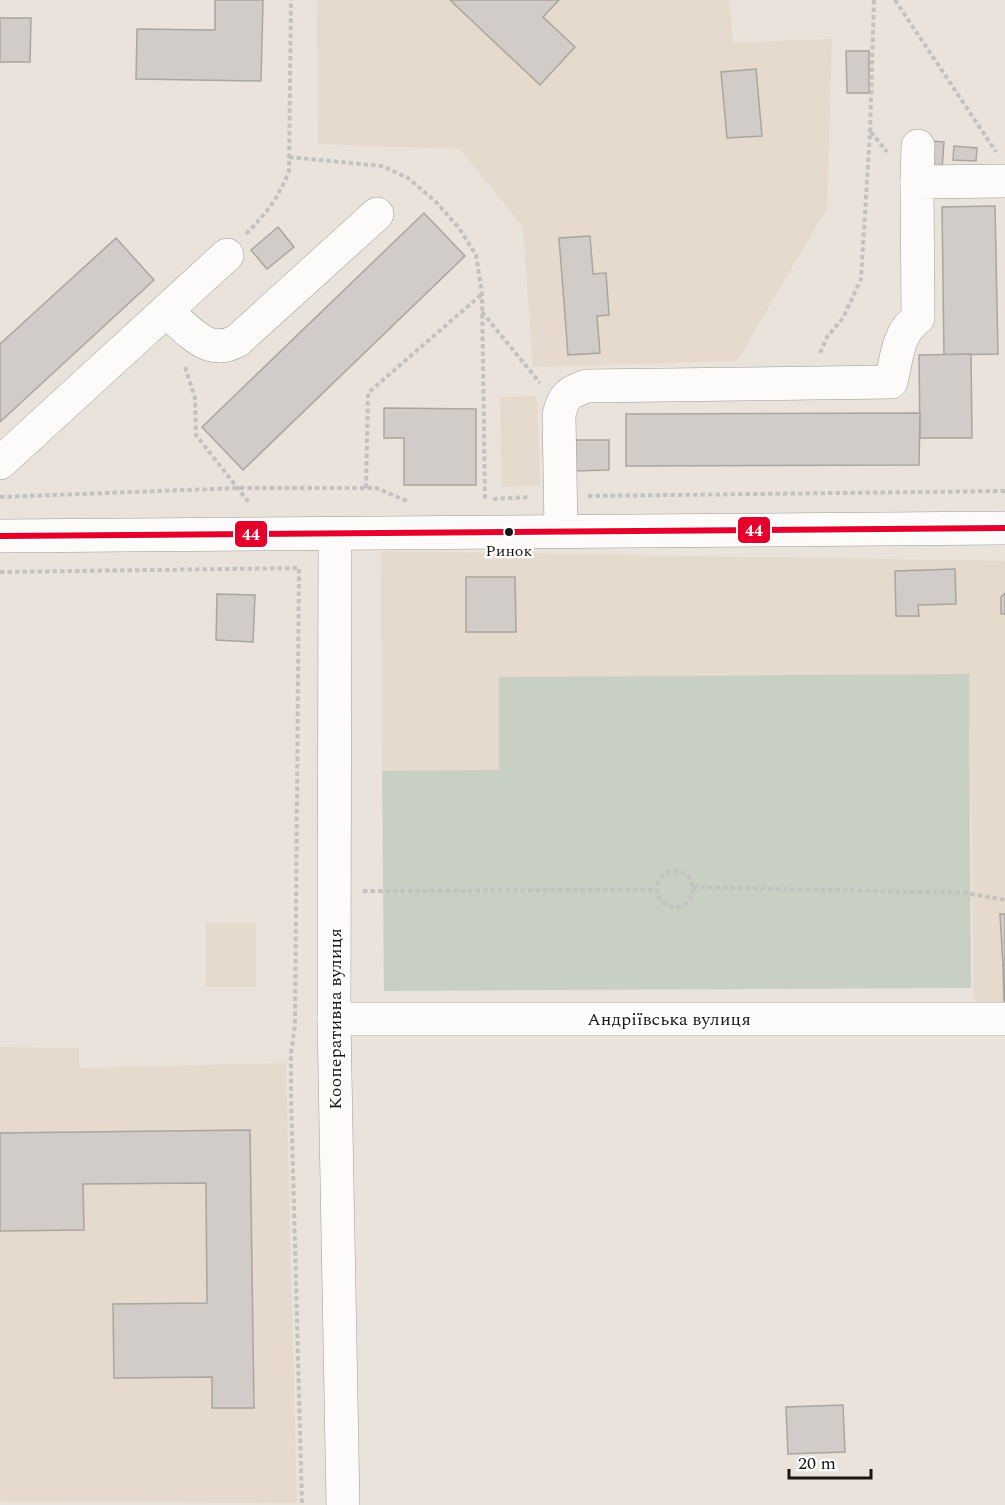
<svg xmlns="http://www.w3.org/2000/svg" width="1005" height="1505" viewBox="0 0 1005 1505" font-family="Spectral,serif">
	<rect width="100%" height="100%" fill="#e9e3dc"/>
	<g fill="#e5dacb">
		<polygon points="317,0 729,0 733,43 832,39 827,208 737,361 533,367 523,227 460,149 318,144"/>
		<polygon points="537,396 540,485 502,487 500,397"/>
		<polygon points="381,551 1005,561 1005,1010 974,1010 969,674 499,677 500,771 382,771"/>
		<rect x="206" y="923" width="50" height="64"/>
		<polygon points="0,1047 79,1048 79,1068 286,1063 297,1503 0,1501"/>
	</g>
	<polygon fill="#c7d0c2" points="969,674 971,988 384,991 382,771 499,770 499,677"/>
	<g fill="#d1ccc7" stroke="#a9a59f" stroke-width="1.5">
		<polygon points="215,0 263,0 261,81 136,79 137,29 215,30"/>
		<polygon points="450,0 559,0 543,17 575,47 540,85"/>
		<polygon points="0,18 31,18 30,62 0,62"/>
		<polygon points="846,51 869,51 869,93 847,93"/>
		<polygon points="756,69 762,136 727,138 721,72"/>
		<polygon points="930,141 944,142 942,169 928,168"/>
		<polygon points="954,146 977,148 976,161 953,160"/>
		<polygon points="995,206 998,354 944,355 942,207"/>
		<polygon points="424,213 465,256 243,470 202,427"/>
		<polygon points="278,227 294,247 267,269 251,250"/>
		<polygon points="590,236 593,274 606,273 609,315 597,316 600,353 568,355 559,238"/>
		<polygon points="116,238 154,280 0,422 0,344"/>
		<polygon points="971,354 972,438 920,438 919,355"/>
		<polygon points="384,408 476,409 476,485 404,485 404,438 384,438"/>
		<polygon points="920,413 919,465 626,466 626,414"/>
		<polygon points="575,440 609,440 609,470 575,471"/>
		<polygon points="955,569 956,604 918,605 919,616 896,616 895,571"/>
		<polygon points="466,577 515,577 516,632 466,632"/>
		<polygon points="1005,593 1005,614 1001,614 1001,597"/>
		<polygon points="217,594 255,595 253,642 216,640"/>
		<polygon points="1000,914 1005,914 1005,965 1003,965"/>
		<polygon points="1003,965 1005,965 1005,1007 1004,1007"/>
		<polygon points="250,1130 254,1408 212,1408 212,1377 114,1378 113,1304 207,1303 206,1183 83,1184 84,1230 0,1231 0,1133"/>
		<polygon points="843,1405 845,1452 788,1454 786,1407"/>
	</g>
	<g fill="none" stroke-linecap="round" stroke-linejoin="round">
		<g stroke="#9e9994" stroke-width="34">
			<g id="minor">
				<polyline points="917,182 918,146"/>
				<path d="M166,311C189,330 207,357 237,341L377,214"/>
				<polyline points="0,463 227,255"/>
				<path d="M561,530L559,415C563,396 569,392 587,386L891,382C897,358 897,333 918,318L917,182L1005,181"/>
				<polyline points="335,534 334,1019 343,1505"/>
				<polyline points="0,536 1005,528"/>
				<polyline points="334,1019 1005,1019"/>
			</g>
		</g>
		<g stroke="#c4c2c0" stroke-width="4" stroke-dasharray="4.5 3" stroke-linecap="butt">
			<polyline points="895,0 996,152"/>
			<polyline points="871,132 887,152"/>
			<polyline points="289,157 382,166 408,178 436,202 459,228 476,255 482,294 485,499"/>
			<path d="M246,234C266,214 279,197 289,171L291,0"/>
			<polyline points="482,312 540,383"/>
			<polyline points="820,353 827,337 843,318 861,279 870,132 874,0"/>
			<polyline points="185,367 195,398 196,435 250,504"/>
			<polyline points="366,488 368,393 482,294"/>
			<polyline points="588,496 1005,491"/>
			<polyline points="0,497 239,488 376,488 407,501"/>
			<polyline points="493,499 530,497"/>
			<polyline points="0,572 299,568 295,1025 291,1053 291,1096 302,1505"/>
			<circle cx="675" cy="889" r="18"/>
			<polyline points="693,887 965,893 1005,900"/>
			<polyline points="363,891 656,890"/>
		</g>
		<use href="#minor" stroke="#fcfbfa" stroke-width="33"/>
		<g stroke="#fff" stroke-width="10">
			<polyline id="bus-1" points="0,536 1005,528"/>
		</g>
		<use href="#bus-1" stroke="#e4002b" stroke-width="6"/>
	</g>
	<circle fill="#191510" stroke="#fff" stroke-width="2" cx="509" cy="532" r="5"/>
	<g text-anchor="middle" stroke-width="4.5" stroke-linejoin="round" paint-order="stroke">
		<g font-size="16" fill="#191510" stroke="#fff">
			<text x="509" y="556">Ринок</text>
		</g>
		<g font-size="18" fill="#191510" stroke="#fff">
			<text transform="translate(335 1019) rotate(-90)" y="6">Кооперативна вулиця</text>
			<text x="669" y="1025">Андріївська вулиця</text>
		</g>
	</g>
	<g stroke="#fff" stroke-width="2">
		<rect x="737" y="516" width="34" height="28" rx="6" fill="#e4002b"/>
		<rect x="234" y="520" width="34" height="28" rx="6" fill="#e4002b"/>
	</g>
	<g font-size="16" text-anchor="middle" font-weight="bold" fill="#fff">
		<text x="754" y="536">44</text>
		<text x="251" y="540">44</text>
	</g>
	<path d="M789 1469v9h82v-9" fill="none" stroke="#191510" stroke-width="3"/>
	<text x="798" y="1469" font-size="18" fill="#191510" stroke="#ffffff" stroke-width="4.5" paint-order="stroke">20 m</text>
</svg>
